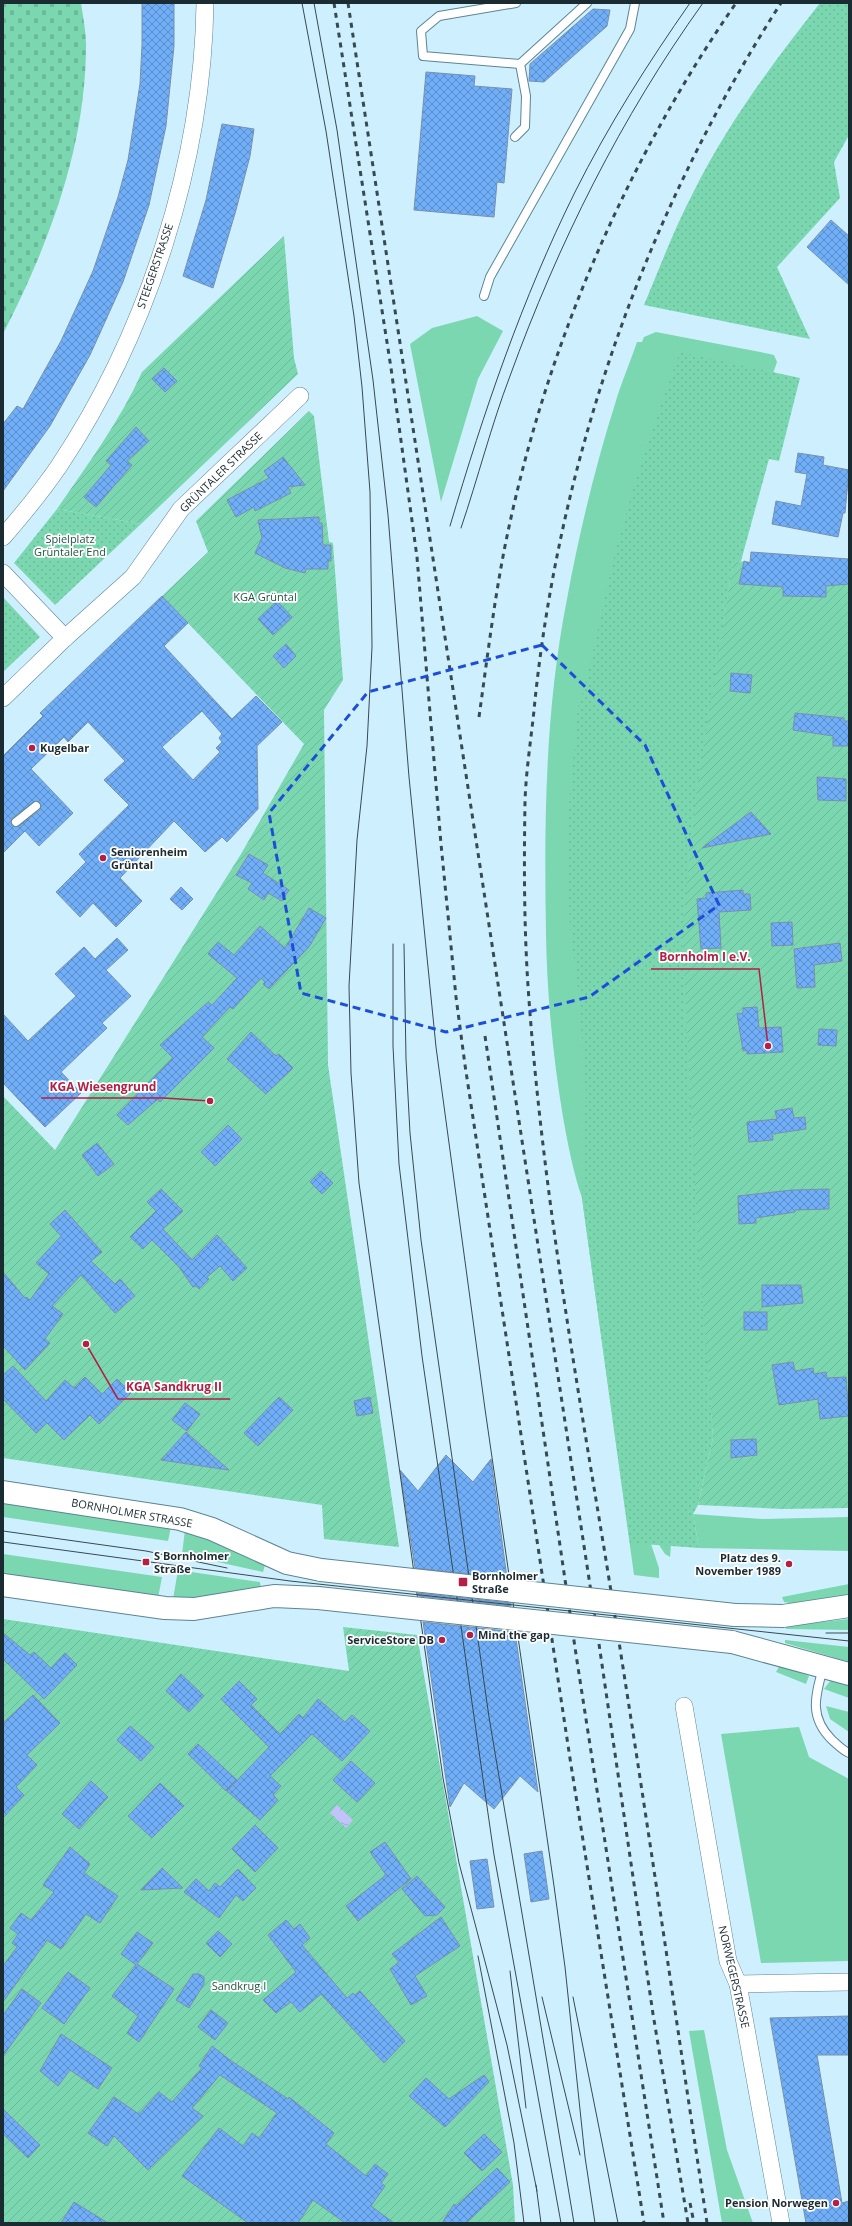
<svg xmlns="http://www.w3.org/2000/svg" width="852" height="2226" viewBox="0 0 852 2226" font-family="'Open Sans',sans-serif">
	<defs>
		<pattern id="cemetery-stones" width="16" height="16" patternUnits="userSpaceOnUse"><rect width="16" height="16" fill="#7bd7b0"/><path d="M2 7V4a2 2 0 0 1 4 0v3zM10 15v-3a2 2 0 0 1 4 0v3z" fill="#6ab998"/></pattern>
		<pattern id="park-dots" width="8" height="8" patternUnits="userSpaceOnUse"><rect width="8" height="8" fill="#7bd7b0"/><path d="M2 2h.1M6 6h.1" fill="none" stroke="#6ab998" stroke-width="1.8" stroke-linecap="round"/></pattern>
		<pattern id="garden-furrows" width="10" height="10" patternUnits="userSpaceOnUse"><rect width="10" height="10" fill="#7bd7b0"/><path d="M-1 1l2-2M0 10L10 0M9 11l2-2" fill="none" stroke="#6ab998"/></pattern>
		<pattern id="water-ripples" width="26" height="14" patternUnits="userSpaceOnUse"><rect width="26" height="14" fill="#c2c3fa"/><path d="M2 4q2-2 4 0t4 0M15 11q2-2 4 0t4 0" fill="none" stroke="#a6a8d7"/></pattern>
		<pattern id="building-cross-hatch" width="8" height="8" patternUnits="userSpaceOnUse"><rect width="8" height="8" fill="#70aef8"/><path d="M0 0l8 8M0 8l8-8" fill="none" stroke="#5b8ec9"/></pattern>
	</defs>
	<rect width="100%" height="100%" fill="#cef0fe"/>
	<g fill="#7bd7b0">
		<polygon points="477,316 503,331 478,379 441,502 410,344 432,328"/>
		<path d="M656,332L765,353L774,355L777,362L722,520L674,1509L670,1557L665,1554L659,1545L651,1544L659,1568V1578L634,1575L582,1198C573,1171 568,1145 563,1117C553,1057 547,996 546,934C544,822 545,710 567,599C579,534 595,467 615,404C621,383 630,363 637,342H642L644,337Z"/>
		<polygon points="3,1501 171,1527 168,1541 3,1517"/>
		<polygon points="693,1514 762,1519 849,1517 849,1551 699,1548"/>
		<polygon points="185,1530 265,1565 263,1572 182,1554"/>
		<polygon points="3,1554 162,1577 158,1598 3,1575"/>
		<polygon points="178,1570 260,1582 261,1589 200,1599 173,1599"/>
		<polygon points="849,1584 849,1595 795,1604 784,1602 782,1597"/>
		<polygon points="849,1619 849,1630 786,1629 786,1626"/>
		<polygon points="785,1640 849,1647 849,1662 785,1643"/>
		<polygon points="780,1665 809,1676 806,1684 776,1672"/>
		<polygon points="831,1680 849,1684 849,1698 824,1689"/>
		<polygon points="826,1706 849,1712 849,1732 830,1719"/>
		<polygon points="799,1727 809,1757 849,1779 849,1961 761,1963 721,1734"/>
		<polygon points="704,2030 727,2150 753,2223 722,2223 689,2031"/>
	</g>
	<path fill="url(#cemetery-stones)" d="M3,3H81C83,17 86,31 86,45C86,147 49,244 3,334Z"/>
	<g fill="url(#park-dots)">
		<path d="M820,3H849V135L834,162L840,198L777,267L810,339L644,305C660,267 674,229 693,193C727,124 773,63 820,3Z"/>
		<polygon points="680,352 800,378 779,461 769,459 741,561 733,562 693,820 682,933 684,1000 713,1438 698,1505 693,1514 699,1548 630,1543 582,1198 586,1092 579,996 570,927 567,830 578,707 587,679 614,557 642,459"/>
		<polygon points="57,509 141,524 55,605 14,563"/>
		<polygon points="3,597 40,637 3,672"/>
	</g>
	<g fill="url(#garden-furrows)">
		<path d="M284,236L294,358L298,374L141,524L57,509C87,465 120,421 142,372Z"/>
		<polygon points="309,411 314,416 329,542 333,543 343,680 324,710 328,1065 399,1547 324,1539 322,1505 3,1458 3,1096 55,1150 241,854 304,744 162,596 208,552 196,521"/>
		<polygon points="733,561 849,566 849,1508 783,1509 698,1505 713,1438 698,1243 682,933 697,788"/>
		<polygon points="3,1619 349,1671 343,1627 417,1635 513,2185 515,2223 3,2223"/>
	</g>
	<polygon fill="url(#water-ripples)" points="337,1805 353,1820 346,1828 330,1813"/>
	<g fill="url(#building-cross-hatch)" stroke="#7990ac" fill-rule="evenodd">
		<polygon points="142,3 174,3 174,46 166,126 149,205 123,282 90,355 50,426 3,491 3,424 17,406 23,409 61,341 93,271 118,197 128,160 140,84 142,45"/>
		<polygon points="593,9 610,10 607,26 544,82 529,81 530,64"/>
		<polygon points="426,72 475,76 474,86 512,89 504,183 497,182 494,217 414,210"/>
		<polygon points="222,124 254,129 250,156 236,210 213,288 183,276 206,200"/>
		<polygon points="831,220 849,236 849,285 807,247"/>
		<polygon points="164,368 177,381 165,392 152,379"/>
		<polygon points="136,427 149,441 127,461 132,465 96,507 84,497 111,465 106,461"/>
		<polygon points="798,453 824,457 823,465 849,470 845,513 843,513 838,537 772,524 776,501 801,506 807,474 795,472"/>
		<polygon points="283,457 305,485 288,487 291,493 255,511 254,507 236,517 227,500 269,478 264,471"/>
		<polygon points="319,517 319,523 322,523 323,545 331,545 331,561 328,561 328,569 306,569 305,573 285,568 255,553 262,538 258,520"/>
		<polygon points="751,552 849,559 849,584 826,586 826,597 783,596 783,587 739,584 744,561 750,563"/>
		<path d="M162,596L188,623L164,646L217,703L232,719L256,696L282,722L257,746L258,809L227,842L222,837L205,852L174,821L120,878L142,901L116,927L93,903L80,917L56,892L86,862L79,854L129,805L104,780L125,761L88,722L68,742L64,737L31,769L73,813L39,846L25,831L3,853V756L43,716L40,713ZM202,711L222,734L219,738L222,742L216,748L220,752L193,780L162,747ZM36,801L40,803V810L19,826H12L11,822L12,818Z"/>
		<polygon points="277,601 292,617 273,635 258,619"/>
		<polygon points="286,644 296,656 284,668 273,656"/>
		<polygon points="731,673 752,675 750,693 730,691"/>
		<polygon points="795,713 844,718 844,721 849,721 849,746 833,746 833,736 793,730"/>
		<polygon points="817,777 846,779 846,801 818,800"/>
		<polygon points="751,812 771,834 702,848"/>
		<polygon points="249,854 268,865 263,873 289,890 282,901 268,893 264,900 248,889 252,883 236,875"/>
		<polygon points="181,887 193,899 182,910 170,899"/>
		<polygon points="743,890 743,894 750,894 751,910 719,912 721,948 701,949 697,899 706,898 706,893"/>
		<polygon points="309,908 326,918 309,947 269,989 263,984 265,982 261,978 233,1009 230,1007 202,1037 214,1048 160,1102 158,1099 128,1125 117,1115 173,1058 160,1045 208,1002 212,1005 237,978 208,954 218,942 234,955 260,926 285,948"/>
		<polygon points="792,922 793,945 772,946 771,923"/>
		<polygon points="117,938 128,950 106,970 131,996 102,1023 107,1028 61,1072 81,1093 45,1127 3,1083 3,1014 28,1041 76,996 55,974 84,947 95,959"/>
		<polygon points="840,943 842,961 814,965 815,987 797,988 794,949"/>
		<polygon points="757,1007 759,1028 781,1027 783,1052 747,1054 747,1050 743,1051 737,1014 743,1013 743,1008"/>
		<polygon points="819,1029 837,1030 836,1046 818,1045"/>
		<polygon points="251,1032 276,1056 279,1054 293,1068 266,1094 227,1059"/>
		<polygon points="792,1108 794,1118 805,1117 806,1129 772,1134 773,1140 749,1142 747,1122 777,1119 775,1111"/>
		<polygon points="228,1125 242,1139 215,1166 201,1152"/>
		<polygon points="97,1143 114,1164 98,1176 82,1155"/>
		<polygon points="321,1171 333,1183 322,1194 310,1182"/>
		<polygon points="161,1189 183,1211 163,1229 192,1260 217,1235 247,1268 233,1281 220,1266 207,1277 209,1279 199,1289 196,1286 193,1287 179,1267 152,1240 143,1249 130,1237 156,1211 147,1202"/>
		<polygon points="829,1189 829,1209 795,1210 795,1212 756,1218 756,1223 739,1224 738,1196 792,1190"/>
		<polygon points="65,1210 102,1252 91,1261 115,1284 120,1279 135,1296 115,1313 81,1275 52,1306 63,1314 45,1339 50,1343 25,1370 3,1346 3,1272 25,1298 26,1297 30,1300 49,1274 36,1263 61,1236 50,1224"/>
		<polygon points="762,1285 801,1285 803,1303 762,1307"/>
		<rect x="744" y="1312" width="23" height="18"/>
		<polygon points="793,1362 795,1371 813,1368 814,1374 826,1372 827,1378 846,1377 849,1416 820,1419 818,1399 779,1405 772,1365"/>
		<polygon points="13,1366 46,1401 65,1380 74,1388 85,1377 102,1394 117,1379 131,1393 99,1424 90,1415 64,1440 47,1423 36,1433 3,1399 3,1375"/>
		<polygon points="279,1397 293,1410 258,1446 244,1433"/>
		<polygon points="370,1397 373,1413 357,1416 354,1401"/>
		<polygon points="185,1403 200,1414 187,1431 172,1420"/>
		<polygon points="186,1432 229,1470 161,1460"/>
		<polygon points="756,1439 757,1455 731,1458 731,1440"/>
		<polygon points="446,1455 473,1482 491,1459 507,1578 415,1568 400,1470 418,1491"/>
		<polygon points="418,1593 511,1603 511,1606 419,1596"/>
		<polygon points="423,1622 515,1632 538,1792 520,1776 494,1809 464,1783 450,1807"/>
		<polygon points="3,1633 30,1655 34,1652 51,1668 65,1653 77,1665 44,1699 3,1659"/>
		<polygon points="181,1674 204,1696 189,1712 166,1691"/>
		<polygon points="239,1681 257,1699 251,1705 280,1734 299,1714 303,1718 318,1699 345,1722 352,1715 370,1731 342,1761 312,1734 270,1776 281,1786 273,1795 278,1800 260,1820 227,1791 269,1747 221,1699"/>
		<polygon points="33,1695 60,1723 27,1755 37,1765 16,1787 24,1795 3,1818 3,1723"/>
		<polygon points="130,1726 154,1747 141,1761 117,1740"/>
		<polygon points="198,1744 237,1780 226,1791 188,1754"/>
		<polygon points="351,1761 375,1783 357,1802 333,1780"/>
		<polygon points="91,1781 108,1797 79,1829 62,1814"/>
		<polygon points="160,1783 184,1806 152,1838 128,1816"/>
		<polygon points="255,1825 278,1848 255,1872 232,1849"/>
		<polygon points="385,1842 411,1879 358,1921 346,1906 386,1875 370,1852"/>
		<polygon points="70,1847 90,1864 84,1873 118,1896 100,1923 86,1914 61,1949 47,1940 3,2002 3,1966 17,1947 12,1943 18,1934 10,1928 21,1913 31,1920 54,1892 43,1885"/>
		<polygon points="542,1851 549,1899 531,1902 524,1854"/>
		<polygon points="487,1859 494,1907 477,1909 470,1861"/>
		<polygon points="162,1868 183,1888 141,1890"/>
		<polygon points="238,1869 256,1888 243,1901 236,1895 219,1918 184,1892 196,1879 209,1891 215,1883 220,1887"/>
		<polygon points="417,1876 445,1907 437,1915 425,1916 402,1889"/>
		<polygon points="441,1917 460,1946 415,1976 427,1996 411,2005 390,1969 399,1962 392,1954"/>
		<polygon points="286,1920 294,1929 300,1924 310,1938 302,1945 347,1998 353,1993 355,1995 360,1991 405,2041 384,2063 321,1994 300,2012 291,2002 276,2013 263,2000 296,1972 268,1935"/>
		<polygon points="218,1931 232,1944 220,1957 206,1943"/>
		<polygon points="137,1932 153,1943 137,1964 174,1989 139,2042 127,2033 138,2016 112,1996 136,1965 121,1954"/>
		<polygon points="68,1972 90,1988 64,2024 42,2008"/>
		<polygon points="193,1974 199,1974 204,1977 204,1984 189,2008 176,2000"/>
		<polygon points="22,1989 41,2003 3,2056 3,2015"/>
		<polygon points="211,2010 228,2023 215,2040 198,2027"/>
		<polygon points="849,2016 849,2055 817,2055 842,2203 849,2201 849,2223 806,2223 770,2018"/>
		<polygon points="61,2034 112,2068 98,2089 70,2070 58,2086 40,2071"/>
		<polygon points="212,2046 230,2060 288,2099 289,2097 334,2133 326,2144 366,2176 375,2164 388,2174 381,2183 385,2186 371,2206 394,2223 345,2223 313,2200 298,2223 248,2223 182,2176 219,2128 243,2146 252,2133 259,2138 277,2113 220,2075 192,2108 203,2116 148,2170 114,2136 107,2146 88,2133 114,2097 139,2114 159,2092 172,2102 202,2068 199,2066"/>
		<polygon points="484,2075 489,2082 445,2127 409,2096 426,2078 449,2099"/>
		<polygon points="3,2109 40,2145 28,2158 3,2134"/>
		<polygon points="484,2134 502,2152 482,2171 464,2153"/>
		<polygon points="497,2168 510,2182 466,2223 442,2223 454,2204 456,2206"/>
		<polygon points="74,2202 108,2223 61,2223"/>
	</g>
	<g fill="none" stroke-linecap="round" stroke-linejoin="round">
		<g stroke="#5c8493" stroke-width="10">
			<g id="lane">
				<polyline points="520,64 587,3"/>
				<polyline points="515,137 525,127 526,96 520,64 423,56 421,31 439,16 516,3"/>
				<polyline points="484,296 490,277 630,29 635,3"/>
				<polyline points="16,822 36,806"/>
				<path d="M823,1668C815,1697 809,1717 832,1740C838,1745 842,1750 849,1753"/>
			</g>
		</g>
		<g stroke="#5c8493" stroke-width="18">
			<g id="street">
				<path d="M3,537C23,514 42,491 59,466C147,334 203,162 205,3"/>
				<polyline points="3,573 65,638"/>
				<polyline points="3,698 65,638 133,577 181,509 300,396"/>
				<polyline points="684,1706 728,1961 738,1984 781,2223"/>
				<polyline points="738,1984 849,1982"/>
			</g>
		</g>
		<g stroke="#5c8493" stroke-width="24">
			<g id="primary">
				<polyline points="3,1492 180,1519 212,1529 287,1563 321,1570"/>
				<polyline points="3,1585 165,1608 194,1609 274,1596 318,1598"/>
				<polyline points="735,1615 783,1616 849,1606"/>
				<polyline points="732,1642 849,1674"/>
			</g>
		</g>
		<use href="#lane" stroke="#fff" stroke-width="8"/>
		<use href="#street" stroke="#fff" stroke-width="17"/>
		<use href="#primary" stroke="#fff" stroke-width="22"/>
		<g stroke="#374a52" stroke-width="1">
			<polyline points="302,3 326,131 354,316 362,387 370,492 372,647 367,746 357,840 349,986 351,1073 359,1183 443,1778 459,1863 507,2045 537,2191"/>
			<polyline points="314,3 337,130 373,380 388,515 409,777 436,1047 485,1409 554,1886 565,1967 585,2157 595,2223"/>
			<path d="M450,526C484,411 522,299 575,192C608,126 648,63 690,3"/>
			<path d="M461,528C478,478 491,426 510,376C558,244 621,117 703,3"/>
			<polyline points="393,944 393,1046 399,1164 422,1356 494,1855 561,2223"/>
			<polyline points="404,944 406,1059 410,1133 421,1240 489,1717 574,2223"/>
			<polyline points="3,1531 146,1551 227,1568"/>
			<polyline points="3,1542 290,1581 849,1641"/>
			<polyline points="826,1633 849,1633"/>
			<polyline points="478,1956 514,2143 524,2223"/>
			<polyline points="510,1971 526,2108"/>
			<polyline points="542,1997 580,2155"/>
			<polyline points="573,1997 618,2223"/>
			<polyline points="536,2185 541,2223"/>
		</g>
		<g stroke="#374a52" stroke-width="3" stroke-dasharray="5 5" stroke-linecap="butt">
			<polyline points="334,3 391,368 417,557 441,844 456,997 465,1065 571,1765 644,2223"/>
			<polyline points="348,3 599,1644 653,2014 688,2223"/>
			<path d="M479,717C487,660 494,602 505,546C544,352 624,165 736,3"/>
			<polyline points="485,1036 577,1661 664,2223"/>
			<polyline points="690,2203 694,2223"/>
			<path d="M707,2223C673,2000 641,1777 605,1554C574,1366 541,1177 528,986C524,925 524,863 525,802C526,768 532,734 535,700C561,453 647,211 781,3"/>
		</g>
		<g stroke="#5c8493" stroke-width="24" stroke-linecap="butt">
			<g id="primary-bridge">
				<polyline points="321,1570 735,1615"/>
				<polyline points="318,1598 732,1642"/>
			</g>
		</g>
		<use href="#primary-bridge" stroke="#fff" stroke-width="22"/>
	</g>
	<path fill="none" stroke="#1d4ed8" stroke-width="3" stroke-dasharray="8 5" stroke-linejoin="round" d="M542,645L645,745L719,905L589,997L446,1032L301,993L269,813L368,692Z"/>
	<g fill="#b22046" stroke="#fff" stroke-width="1.5">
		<circle cx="32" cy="748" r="4"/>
		<circle cx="103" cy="858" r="4"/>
		<rect x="142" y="1558" width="8" height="8" rx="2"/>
		<circle cx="789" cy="1564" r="4"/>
		<rect x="458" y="1577" width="10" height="10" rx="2"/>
		<circle cx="470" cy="1635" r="4"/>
		<circle cx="442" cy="1640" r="4"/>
		<circle cx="836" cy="2203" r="4"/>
	</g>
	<g text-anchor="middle" stroke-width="3.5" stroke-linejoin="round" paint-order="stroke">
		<g font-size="11" fill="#1b2b32" stroke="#fff">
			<text transform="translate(155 266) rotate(-71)" y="4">STEEGERSTRASSE</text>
			<text transform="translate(221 472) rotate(-44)" y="4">GRÜNTALER STRASSE</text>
			<text transform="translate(132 1513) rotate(10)" y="4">BORNHOLMER STRASSE</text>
			<text transform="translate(734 1977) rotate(77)" y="4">NORWEGERSTRASSE</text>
		</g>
		<g font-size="11" fill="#245541" stroke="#fff">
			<text x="70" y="543">Spielplatz<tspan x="70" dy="13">Grüntaler End</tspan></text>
			<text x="265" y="601">KGA Grüntal</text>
			<text x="239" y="1990">Sandkrug I</text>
		</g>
		<g font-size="11" font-weight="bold" fill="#1b2b32" stroke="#fff" text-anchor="start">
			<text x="40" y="752">Kugelbar</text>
			<text x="111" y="856">Seniorenheim<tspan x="111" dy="13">Grüntal</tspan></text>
			<text x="154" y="1560">S Bornholmer<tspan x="154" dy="13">Straße</tspan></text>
			<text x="781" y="1562" text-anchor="end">Platz des 9.<tspan x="781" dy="13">November 1989</tspan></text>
			<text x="472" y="1580">Bornholmer<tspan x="472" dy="13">Straße</tspan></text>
			<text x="478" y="1639">Mind the gap</text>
			<text x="434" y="1644" text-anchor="end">ServiceStore DB</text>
			<text x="828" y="2207" text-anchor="end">Pension Norwegen</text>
		</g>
	</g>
	<path fill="none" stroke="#b22046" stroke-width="1.5" d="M768 1046L759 969H651M210 1101L164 1098H41M86 1344L118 1399H230"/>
	<g fill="#b22046" stroke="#fff" stroke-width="1.5">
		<circle cx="768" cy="1046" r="4"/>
		<circle cx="210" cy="1101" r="4"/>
		<circle cx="86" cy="1344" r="4"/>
	</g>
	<g font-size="12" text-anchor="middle" font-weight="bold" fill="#b22046" stroke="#fff" stroke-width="3.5" stroke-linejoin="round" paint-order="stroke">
		<text x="705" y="961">Bornholm I e.V.</text>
		<text x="103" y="1091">KGA Wiesengrund</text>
		<text x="174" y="1391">KGA Sandkrug II</text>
	</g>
	<rect width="852" height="2226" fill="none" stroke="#1b2b32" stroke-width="8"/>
</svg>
